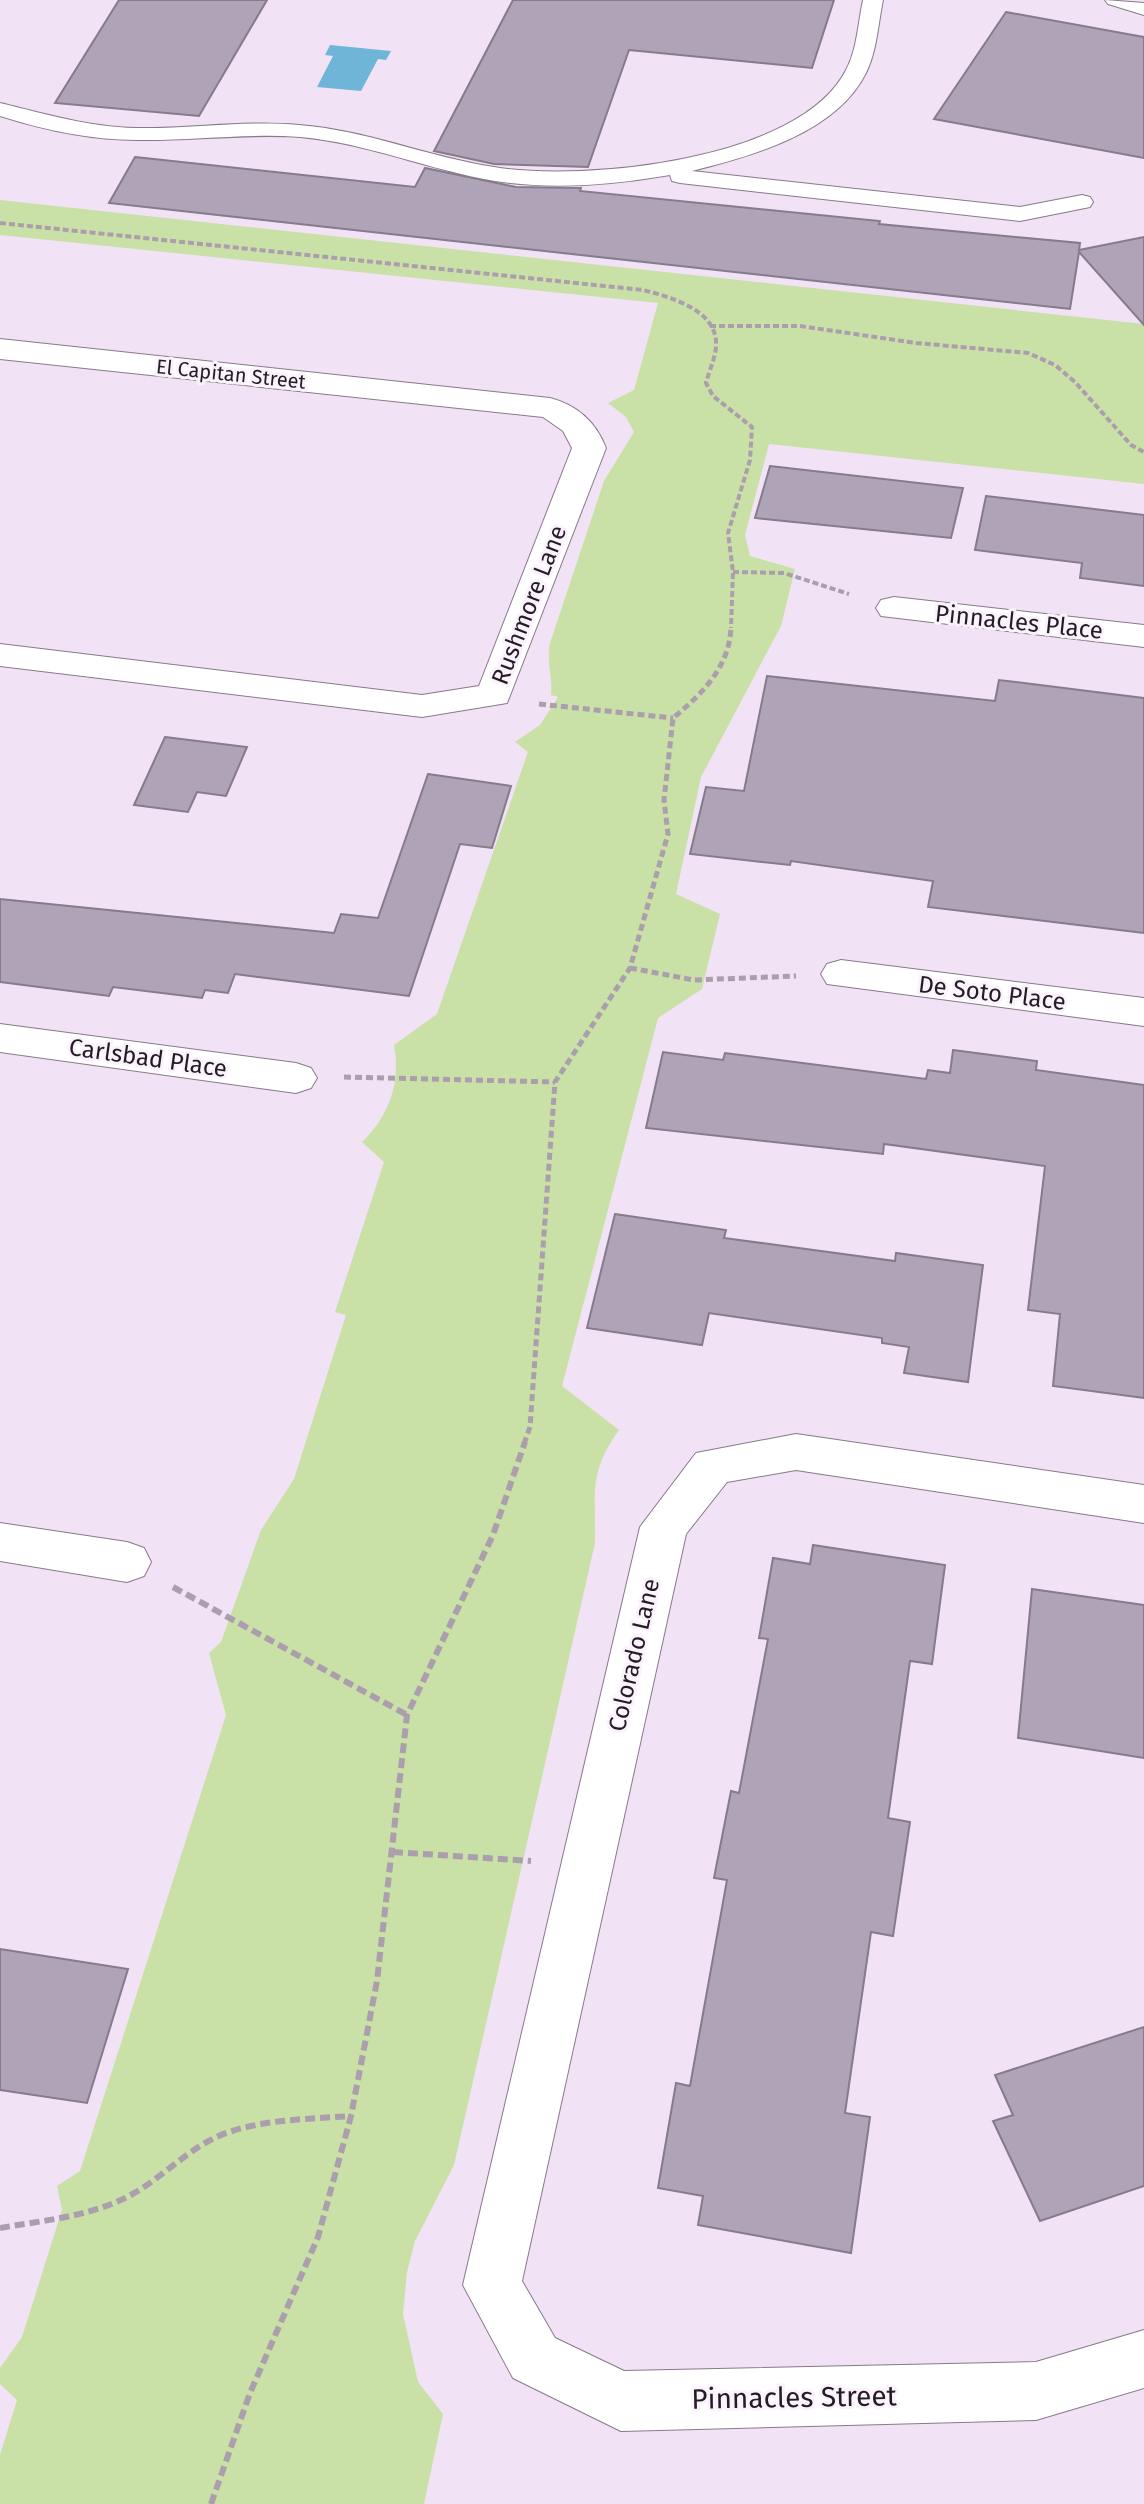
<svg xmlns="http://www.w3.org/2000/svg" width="1144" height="2504" viewBox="0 0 1144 2504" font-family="'Fira Sans',sans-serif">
	<rect width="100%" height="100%" fill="#f2e2f5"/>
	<path fill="#c9e0a6" d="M0,200L1144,324V484L769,444L745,535L750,556L795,569L781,626L701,777L676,894L720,914L702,989L658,1018L562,1386L619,1430C588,1473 596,1493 595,1543L454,2165L415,2241L407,2272L403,2314L418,2382L443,2414L424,2504H0V2455L17,2400L0,2384V2368L22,2337L62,2210L57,2186L80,2171L226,1715L209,1653L221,1642L261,1530L294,1479L346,1315L335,1312L384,1162L362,1142C389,1117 401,1082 394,1045L437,1014L528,752L515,742L540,725L558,697L551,695C553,677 546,661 550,643L604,481L634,432L626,417L608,403L634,390L658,303L0,235Z"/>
	<polygon fill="#6eb5d8" points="330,45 391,51 386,60 378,59 361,91 317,87 333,56 325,55"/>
	<g fill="#afa3b7" stroke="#857b8d" stroke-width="2">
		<polygon points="119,0 267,0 199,116 55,103"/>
		<polygon points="513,0 834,0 812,68 629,50 588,167 494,164 434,151"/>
		<polygon points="1006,12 1144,37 1144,158 934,119"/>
		<polygon points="135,157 415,187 425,168 516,187 581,188 580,191 880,221 879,224 1080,243 1079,250 1144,237 1144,325 1079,252 1070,309 109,203"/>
		<polygon points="770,466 963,488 951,538 755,518"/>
		<polygon points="986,496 1144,515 1144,586 1080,578 1082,563 975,550"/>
		<polygon points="767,676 995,701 999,680 1144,698 1144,933 928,907 933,881 791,861 790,865 690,854 706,787 744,791"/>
		<polygon points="165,737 247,747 226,796 197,792 188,812 134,805"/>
		<polygon points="428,774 511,786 492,848 460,844 409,996 235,974 228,993 205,990 202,998 113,987 109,996 0,982 0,899 334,933 341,914 378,918"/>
		<polygon points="953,1050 1037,1061 1036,1070 1144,1085 1144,1398 1053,1386 1060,1314 1028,1310 1045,1166 884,1144 883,1154 646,1128 663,1052 723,1060 725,1053 926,1079 928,1070 950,1073"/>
		<polygon points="615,1214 726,1230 724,1238 895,1261 896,1253 983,1265 968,1382 904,1373 909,1347 882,1343 882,1338 709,1313 702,1345 587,1328"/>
		<polygon points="813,1545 945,1565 932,1664 910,1661 888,1818 910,1822 893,1936 871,1932 845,2113 870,2117 851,2253 698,2225 703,2196 658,2188 676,2083 690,2086 727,1880 714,1878 731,1791 739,1793 768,1639 759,1638 773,1558 810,1564"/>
		<polygon points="1032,1589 1144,1605 1144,1758 1018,1738"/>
		<polygon points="0,1949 128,1969 87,2103 0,2090"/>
		<polygon points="1144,2027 1144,2186 1040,2221 993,2121 1013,2115 995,2075"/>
	</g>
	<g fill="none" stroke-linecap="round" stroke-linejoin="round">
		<g stroke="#88798a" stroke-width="2">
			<g id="lane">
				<path d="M863,0H883C878,24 877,51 866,73C836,133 752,156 692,171L1020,207L1082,195L1090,197L1093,202L1090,207L1020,221L680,183L672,181L670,175C612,185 553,190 495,181C429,170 367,143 300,137C246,133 191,141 137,140C90,140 44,130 0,116V103C46,114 89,127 136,128C191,129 245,120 299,125C366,130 428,157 494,167C583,182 800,161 846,70C857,50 858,23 863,0Z"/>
				<polygon points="1105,0 1144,3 1144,15 1108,4"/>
			</g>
		</g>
		<g stroke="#88798a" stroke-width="2">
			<g id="street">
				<path d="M0,339L550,398C577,405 596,422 606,448L507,703L422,717L0,666V644L422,695L479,686L572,448L563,431L543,417L0,359Z"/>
				<polygon points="894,597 1144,625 1144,647 881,616 876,608 881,600"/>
				<polygon points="841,960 1144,998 1144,1026 827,984 821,974 827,964"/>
				<polygon points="0,1024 296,1063 311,1068 317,1078 311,1088 296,1093 0,1052"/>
				<polygon points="796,1434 1144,1485 1144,1523 796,1470 727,1482 686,1534 522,2281 555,2338 624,2371 1036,2362 1144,2330 1144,2388 1036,2420 621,2431 513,2378 463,2285 640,1527 696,1453"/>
				<polygon points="0,1523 127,1542 144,1548 151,1562 144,1576 127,1582 0,1561"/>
			</g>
		</g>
		<g stroke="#ab9ead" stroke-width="4" stroke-dasharray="6 3" stroke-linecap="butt">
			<path d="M0,223L643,290C670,297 719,310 716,347C715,359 709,371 706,383L713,396L752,427L750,460L728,533L733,572L731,628"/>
			<polyline points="710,326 800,326 916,343 1028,353 1055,365 1075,382 1131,445 1144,452"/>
			<polyline points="733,572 784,573 849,594"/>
		</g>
		<g stroke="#ab9ead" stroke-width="5" stroke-dasharray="7 4" stroke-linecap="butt">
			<polyline points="539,704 673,718"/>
			<polyline points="630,968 694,980 796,976"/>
			<polyline points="344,1077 555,1082"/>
			<path d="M524,1444L530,1427L555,1082L630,968L668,834L664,800L673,718C702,694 730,667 731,626"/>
		</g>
		<g stroke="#ab9ead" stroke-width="6" stroke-dasharray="10 5" stroke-linecap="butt">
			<polyline points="173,1587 407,1715"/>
			<polyline points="393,1852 531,1861"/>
			<path d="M0,2228C46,2220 96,2216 136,2192C168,2173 193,2144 229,2132C268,2119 311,2119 351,2116"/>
			<polyline points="211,2504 250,2393 318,2237 351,2116 377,1981 407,1715 493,1535 525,1442"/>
		</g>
		<use href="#lane" fill="#fff" fill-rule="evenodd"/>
		<use href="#street" fill="#fff" fill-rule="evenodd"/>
	</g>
	<g text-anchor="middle" stroke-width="6" stroke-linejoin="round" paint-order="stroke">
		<g font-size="20" fill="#221c23" stroke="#fcf2fd">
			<text transform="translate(231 374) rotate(6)" y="7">El Capitan Street</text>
		</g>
		<g font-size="24" fill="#221c23" stroke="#fcf2fd">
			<text transform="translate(529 605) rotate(-69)" y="8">Rushmore Lane</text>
			<text transform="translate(1019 622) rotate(6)" y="8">Pinnacles Place</text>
			<text transform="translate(992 993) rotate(7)" y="8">De Soto Place</text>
			<text transform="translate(148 1058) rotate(8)" y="8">Carlsbad Place</text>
			<text transform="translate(634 1655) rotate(-77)" y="8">Colorado Lane</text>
		</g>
		<g font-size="28" fill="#221c23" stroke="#fcf2fd">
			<text transform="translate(794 2397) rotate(-1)" y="10">Pinnacles Street</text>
		</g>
	</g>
</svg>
